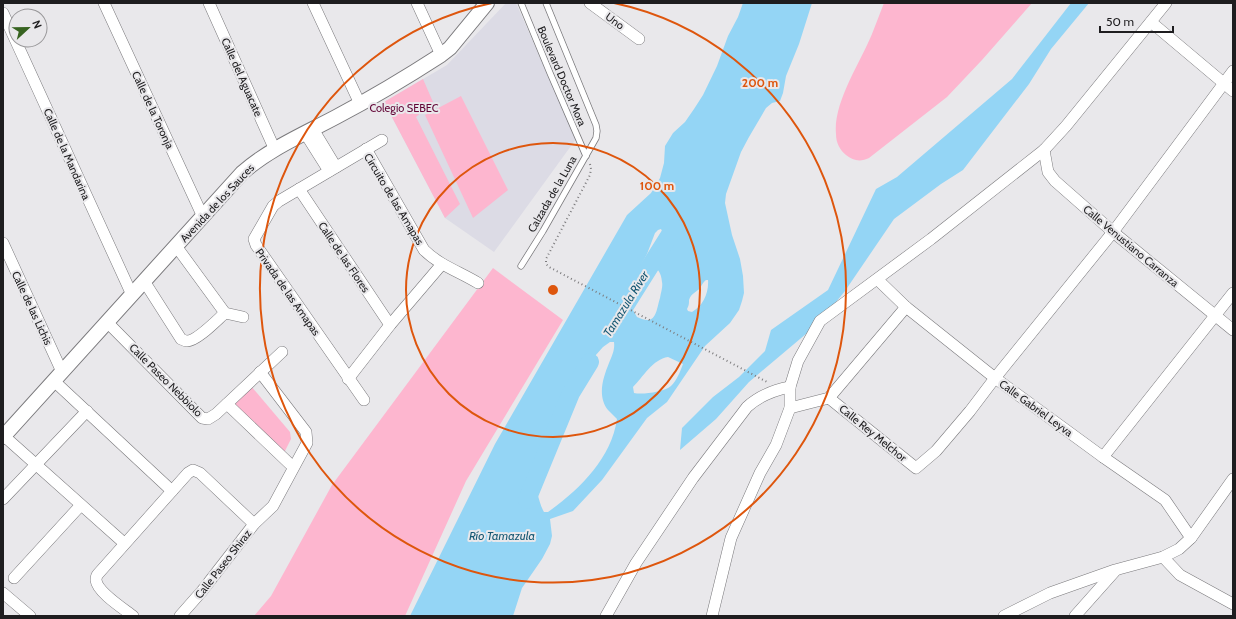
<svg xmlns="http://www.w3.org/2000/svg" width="1236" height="619" viewBox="0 0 1236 619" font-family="Cabin,sans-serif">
	<rect width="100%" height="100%" fill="#e9e8eb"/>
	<polygon fill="#dcdbe5" points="506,3 516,3 576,139 494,252 445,218 384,102 447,65"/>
	<g fill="#fdb6cf">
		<path d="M884,3H1032L982,60L947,97L869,158C861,162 853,161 846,155C840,150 836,143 836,134C833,103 860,63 872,34C876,24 880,13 884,3Z"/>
		<polygon points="423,79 433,102 416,117 460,204 445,218 384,102"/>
		<polygon points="461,96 508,190 473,218 425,115"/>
		<polygon points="493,268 563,320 466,481 405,616 254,616 271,596 332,485"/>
		<polygon points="251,386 290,432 291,439 285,451 281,452 229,407"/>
	</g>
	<g fill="#94d5f5" fill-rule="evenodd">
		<path d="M743,3H812L799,44L786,76L783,93L780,101L772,103L766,108L749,137L741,152L726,194L725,203L732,235L740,259L743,276L744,293L742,301L739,310L730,323L705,346L667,402L647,418L602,480L573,511L550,519L552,536L550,544L542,559L522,588L513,616H410L495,444L627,215L651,193L660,178L664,163L665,146L673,133L685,122L694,109L703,95L717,66L728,36L738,17ZM661,229L663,233L659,256L655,265C658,272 661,271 662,282C663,287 661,292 660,298C656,310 657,327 637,317L627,300L625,294L647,254L655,233L658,230ZM706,280H708C709,293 703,306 692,312L688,311L687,309C689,305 689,304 689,300C691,293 697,292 700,288C702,285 703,282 706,280ZM610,342H614C615,350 612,356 609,363C603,378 597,396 608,410C611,413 614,416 617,419C611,459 580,489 548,512H544C538,502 532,472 536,461L558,414L567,400L569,393L579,380L595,356L603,347ZM668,357L683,364C680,372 677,380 671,386C664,392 642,395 634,393L633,387C643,377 653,359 668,357Z"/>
		<polygon points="1071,3 1089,3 1051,49 1029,84 963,170 941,184 894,219 845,291 819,323 749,382 716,419 680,450 682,428 713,397 739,377 765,351 771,330 828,290 876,189 897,177 1012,79"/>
	</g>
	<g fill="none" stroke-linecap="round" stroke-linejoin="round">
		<g stroke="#94d5f5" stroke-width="18">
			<polyline points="615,322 674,228"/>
			<polyline points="527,500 571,393 590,362"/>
		</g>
		<g stroke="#7a797c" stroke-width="7">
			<g id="service">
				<polyline points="521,3 550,73 586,156"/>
				<polyline points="521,266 543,231 596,138 597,131 596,125 546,3"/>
			</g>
		</g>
		<g stroke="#7a797c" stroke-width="12">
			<g id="minor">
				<polyline points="104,3 203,217"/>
				<polyline points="209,3 275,150"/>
				<polyline points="313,3 360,104"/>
				<polyline points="417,3 441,55"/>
				<polyline points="590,3 639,39"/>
				<polyline points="3,13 132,295"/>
				<polyline points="1151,22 1233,91"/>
				<polyline points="313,129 336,167"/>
				<polyline points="305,133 329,171"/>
				<path d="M366,149L424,250C439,265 460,272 478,283"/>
				<polyline points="1044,150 1048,172 1055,181 1113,232 1233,330"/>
				<polyline points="299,189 390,325"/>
				<polyline points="3,243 62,372"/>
				<polyline points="176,246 225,313 243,317"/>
				<polyline points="878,280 906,307 995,378 1103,457 1165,500 1191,538"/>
				<path d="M144,281L181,339C183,340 185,341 187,341C197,341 217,320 225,313"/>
				<polyline points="107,322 202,418 208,419 216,414 282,352"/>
				<polyline points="348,379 390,325 442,264"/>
				<polyline points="54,381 172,491"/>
				<polyline points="829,398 916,468 936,451 970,411 995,378 1113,232 1233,71"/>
				<polyline points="364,400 256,245 254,239 273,206 279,201 382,140"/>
				<polyline points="227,404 293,467"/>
				<polyline points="790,408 829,398 906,307"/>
				<polyline points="4,436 124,543"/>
				<polyline points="1103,457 1233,293"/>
				<polyline points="3,499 87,411"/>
				<polyline points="1163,557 1180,575 1233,604"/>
				<polyline points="14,578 80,506"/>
				<polyline points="3,593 30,616"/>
				<path d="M133,616C124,609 97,592 96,580C96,578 97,575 98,574L188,473L193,470L200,473L254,524"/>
				<polyline points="180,616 202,591 254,524 273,506 307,443 306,432 260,372"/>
				<path d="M606,616L636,563L693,478L747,407C758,397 774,390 790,387"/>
				<polyline points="712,616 731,538 760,473 776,445 790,408 790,387 798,361 820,321 931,239 1044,150 1066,126 1166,3"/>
				<polyline points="1004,616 1050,593 1115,570 1163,557 1179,549 1191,538 1233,479"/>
				<polyline points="1075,616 1115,571"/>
			</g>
		</g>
		<g stroke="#7a797c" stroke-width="16">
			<path id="tertiary" d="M3,437L242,173C269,149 304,134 336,117C372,98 407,77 441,55L450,48L487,3"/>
		</g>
		<polyline stroke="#7d7c7e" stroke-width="2" stroke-dasharray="1 3" stroke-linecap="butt" points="590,164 591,169 590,175 546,259 546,264 549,267 769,383"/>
		<use href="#service" stroke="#fff" stroke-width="5.5"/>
		<use href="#minor" stroke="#fff" stroke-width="11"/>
		<use href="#tertiary" stroke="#fff" stroke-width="14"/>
	</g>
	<g fill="none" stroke="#de560d" stroke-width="2">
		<circle cx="553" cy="290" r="147"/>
		<path d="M614 3A293 293 0 1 1 492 3"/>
	</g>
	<g text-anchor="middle" stroke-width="4" stroke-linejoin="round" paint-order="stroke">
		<g font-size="11" fill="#1e1d1f" stroke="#e9e8eb">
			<text transform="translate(615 21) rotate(36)" y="4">Uno</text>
			<text transform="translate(562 76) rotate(67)" y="4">Boulevard Doctor Mora</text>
			<text transform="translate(242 77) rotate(66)" y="4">Calle del Aguacate</text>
			<text transform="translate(153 110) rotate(65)" y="4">Calle de la Toronja</text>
			<text transform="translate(67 154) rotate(66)" y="4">Calle de la Mandarina</text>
			<text transform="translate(552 194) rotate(-60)" y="4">Calzada de la Luna</text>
			<text transform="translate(394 199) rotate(59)" y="4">Circuito de las Amapas</text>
			<text transform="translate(217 203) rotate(-47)" y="4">Avenida de los Sauces</text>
			<text transform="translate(1131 246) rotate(40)" y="4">Calle Venustiano Carranza</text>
			<text transform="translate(344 257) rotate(56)" y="4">Calle de las Flores</text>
			<text transform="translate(288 292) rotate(55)" y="4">Privada de las Amapas</text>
			<text transform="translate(32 308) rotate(65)" y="4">Calle de las Lichis</text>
			<text transform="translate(166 380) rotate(45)" y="4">Calle Paseo Nebbiolo</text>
			<text transform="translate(1036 408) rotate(36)" y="4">Calle Gabriel Leyva</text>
			<text transform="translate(873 433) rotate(39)" y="4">Calle Rey Melchor</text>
			<text transform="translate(223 564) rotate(-52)" y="4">Calle Paseo Shiraz</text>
		</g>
		<g font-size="11" fill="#610335" stroke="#e9e8eb">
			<text x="404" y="112">Colegio SEBEC</text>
		</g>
		<g font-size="12" font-style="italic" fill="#165873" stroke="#e9e8eb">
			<text transform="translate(626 304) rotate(-58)" y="4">Tamazula River</text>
			<text x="502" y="540">Río Tamazula</text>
		</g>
	</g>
	<circle cx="553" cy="290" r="6" fill="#de560d" stroke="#e9e8eb" stroke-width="2"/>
	<g font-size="12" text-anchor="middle" font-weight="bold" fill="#de560d" stroke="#e9e8eb" stroke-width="4" stroke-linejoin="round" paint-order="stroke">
		<text x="760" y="87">200 m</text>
		<text x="657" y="190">100 m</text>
	</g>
	<rect width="1236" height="619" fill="none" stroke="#1e1d1f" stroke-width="8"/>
	<g transform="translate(28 28) rotate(68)"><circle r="19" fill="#e9e8eb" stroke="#989799"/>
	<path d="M0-3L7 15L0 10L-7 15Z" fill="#376320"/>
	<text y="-6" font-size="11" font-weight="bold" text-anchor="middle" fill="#1e1d1f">N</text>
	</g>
	<path d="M1100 26v6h73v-6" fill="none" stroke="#1e1d1f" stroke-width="2"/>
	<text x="1106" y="26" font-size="12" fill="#1e1d1f" stroke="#e9e8eb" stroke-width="3" paint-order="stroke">50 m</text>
</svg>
